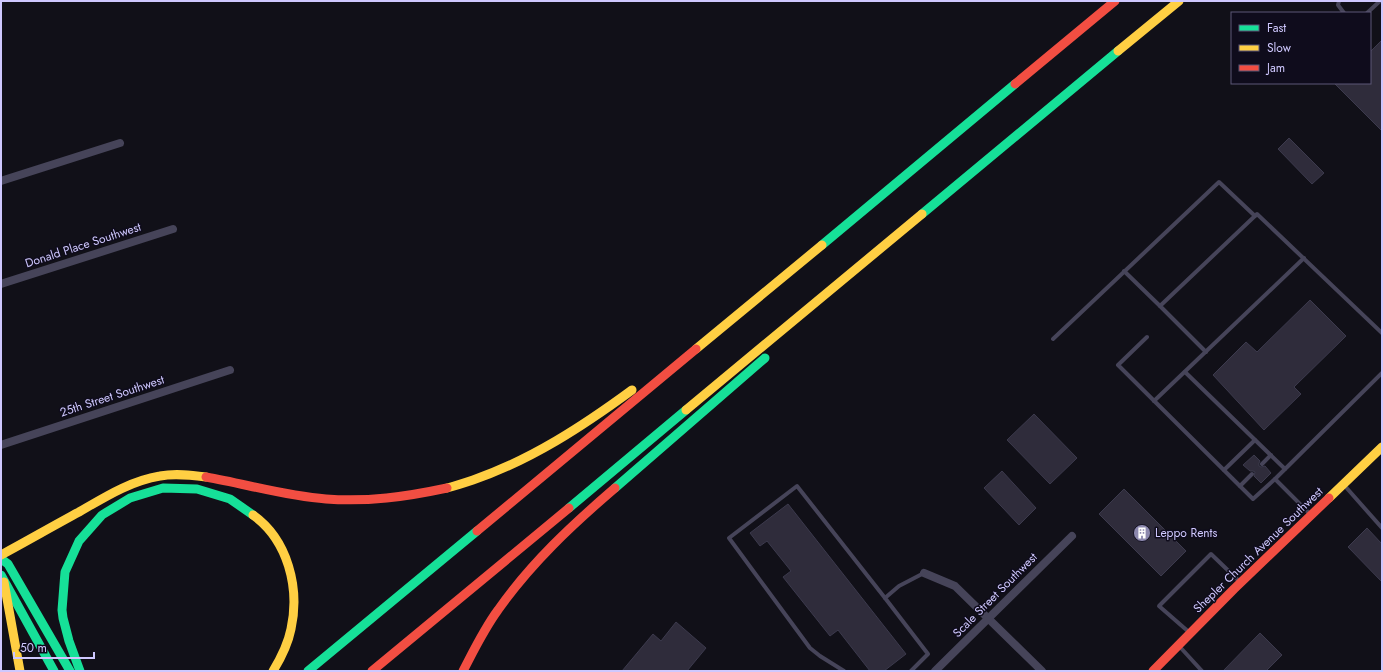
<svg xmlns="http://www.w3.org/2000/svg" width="1383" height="672" viewBox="0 0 1383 672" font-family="Jost,sans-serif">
	<rect width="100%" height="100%" fill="#111018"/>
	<g fill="#2f2c3b" stroke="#3c3a4d">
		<polygon points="1382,40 1382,131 1334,83 1370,83 1370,52"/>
		<polygon points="1289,138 1324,173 1312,184 1278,149"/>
		<polygon points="1310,300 1346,336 1294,387 1301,394 1264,430 1213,375 1246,342 1257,352"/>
		<polygon points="1034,414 1077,458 1050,484 1007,440"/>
		<polygon points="1254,455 1260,461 1259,463 1259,466 1261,467 1265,466 1271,473 1261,483 1254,476 1255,472 1253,471 1250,471 1243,465"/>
		<polygon points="1002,471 1036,508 1019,525 984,488"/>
		<polygon points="1124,489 1186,551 1161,576 1099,514"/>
		<polygon points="788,504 906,654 884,671 870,671 838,630 830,636 783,577 791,571 767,541 760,546 750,533"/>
		<polygon points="1367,528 1382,544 1382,582 1348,547"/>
		<polygon points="676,622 706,648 687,671 622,671 653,634 661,641"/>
		<polygon points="1260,633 1282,655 1266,671 1223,671"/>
	</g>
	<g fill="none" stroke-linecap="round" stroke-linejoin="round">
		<g stroke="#464459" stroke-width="4">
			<polyline points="1339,1 1338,5 1344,13"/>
			<polyline points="1367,13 1380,1"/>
			<polyline points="1124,271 1160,306"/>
			<polyline points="1147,337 1118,365 1253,499 1275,479"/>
			<polyline points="1053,339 1219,182 1255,216"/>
			<polyline points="1206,352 1160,306 1257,214 1382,333"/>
			<polyline points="1185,372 1285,469"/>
			<polyline points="1154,401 1304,258"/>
			<polyline points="1262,464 1271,455"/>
			<polyline points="1224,470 1255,440"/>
			<polyline points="1344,485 1382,528"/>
			<polyline points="1240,486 1252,474"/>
			<polyline points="1310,514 1275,479 1382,373"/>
			<polyline points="1190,633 1159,606 1211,554 1239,581"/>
			<polyline points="1180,647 1202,671"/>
			<polyline points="844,671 820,656 810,648 729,538 797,486 885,598"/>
			<polyline points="911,671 928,654 885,598 899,586 924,573"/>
		</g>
		<g stroke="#464459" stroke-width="8">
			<polyline points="1,181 120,143"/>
			<polyline points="1,284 173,229"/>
			<polyline points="1,445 230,370"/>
			<polyline points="924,573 955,586 1042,671"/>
			<polyline points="935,671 1072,536"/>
		</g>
		<g stroke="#16e098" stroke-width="9">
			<polyline points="922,214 1118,51"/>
			<polyline points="822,245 1015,84"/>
			<polyline points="615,488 765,358"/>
			<polyline points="569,508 686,410"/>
			<polyline points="1,559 8,564 70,671"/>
			<polyline points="1,575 54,671"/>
			<polyline points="80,671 69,641 63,618 62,610 65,572 79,541 102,515 130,498 163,488 197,489 230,499 253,515"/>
			<polyline points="308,671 477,531"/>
		</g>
		<g stroke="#ffcf43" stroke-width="9">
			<polyline points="1118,51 1179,1"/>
			<polyline points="696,349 822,245"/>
			<polyline points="686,410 922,214"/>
			<path d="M447,488C455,486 464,483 473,480C531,460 583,426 632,390"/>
			<polyline points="1329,498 1382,447"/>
			<path d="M253,515C288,540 300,588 291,629C288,644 281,658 273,671"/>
			<path d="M1,555C27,541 53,526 79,512C105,497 130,481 160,476C175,473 191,475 206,477"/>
			<polyline points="4,582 20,671"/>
		</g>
		<g stroke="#f24e42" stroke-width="9">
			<polyline points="1015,84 1115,1"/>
			<path d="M206,477C246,484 285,496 326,499C368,502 405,497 447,488"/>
			<polyline points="477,531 696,349"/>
			<polyline points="372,671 569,508"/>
			<path d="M463,671C474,650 484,629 498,610C531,563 572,525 615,488"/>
			<polyline points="1153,671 1234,589 1329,498"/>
		</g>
	</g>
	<defs>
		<g id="building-disc" transform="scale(0.9)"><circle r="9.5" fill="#8c88ae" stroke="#0f0c1c"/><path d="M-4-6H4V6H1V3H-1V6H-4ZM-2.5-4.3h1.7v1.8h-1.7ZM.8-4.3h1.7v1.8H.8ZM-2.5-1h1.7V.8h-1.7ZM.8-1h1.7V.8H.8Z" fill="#fff"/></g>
	</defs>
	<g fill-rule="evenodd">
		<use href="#building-disc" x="1142" y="533"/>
	</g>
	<g text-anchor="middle" stroke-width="3" stroke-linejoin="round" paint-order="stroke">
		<g font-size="12" fill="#cfc8fe" stroke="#0f0c1c">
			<text transform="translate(83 245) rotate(-18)" y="4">Donald Place Southwest</text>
			<text transform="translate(112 396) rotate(-18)" y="4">25th Street Southwest</text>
			<text transform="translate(1258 550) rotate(-44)" y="4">Shepler Church Avenue Southwest</text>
			<text transform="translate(995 595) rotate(-45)" y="4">Scale Street Southwest</text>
		</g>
		<g font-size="12" fill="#cfc8fe" stroke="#0f0c1c" text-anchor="start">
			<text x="1155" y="537">Leppo Rents</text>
		</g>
	</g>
	<rect width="1383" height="672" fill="none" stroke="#cfc8fe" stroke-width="4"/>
	<rect x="1231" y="12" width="140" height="72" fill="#0f0c1c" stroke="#5c5776"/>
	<rect x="1239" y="25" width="20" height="6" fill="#16e098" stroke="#5c5776"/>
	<text x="1267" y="32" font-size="12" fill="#cfc8fe">Fast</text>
	<rect x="1239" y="45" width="20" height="6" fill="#ffcf43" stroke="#5c5776"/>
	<text x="1267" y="52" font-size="12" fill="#cfc8fe">Slow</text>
	<rect x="1239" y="65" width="20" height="6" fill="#f24e42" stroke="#5c5776"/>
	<text x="1267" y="72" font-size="12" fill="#cfc8fe">Jam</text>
	<path d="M14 652v6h80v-6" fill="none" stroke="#cfc8fe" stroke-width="2"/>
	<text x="20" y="652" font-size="12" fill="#cfc8fe" stroke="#0f0c1c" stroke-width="3" paint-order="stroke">50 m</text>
</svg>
